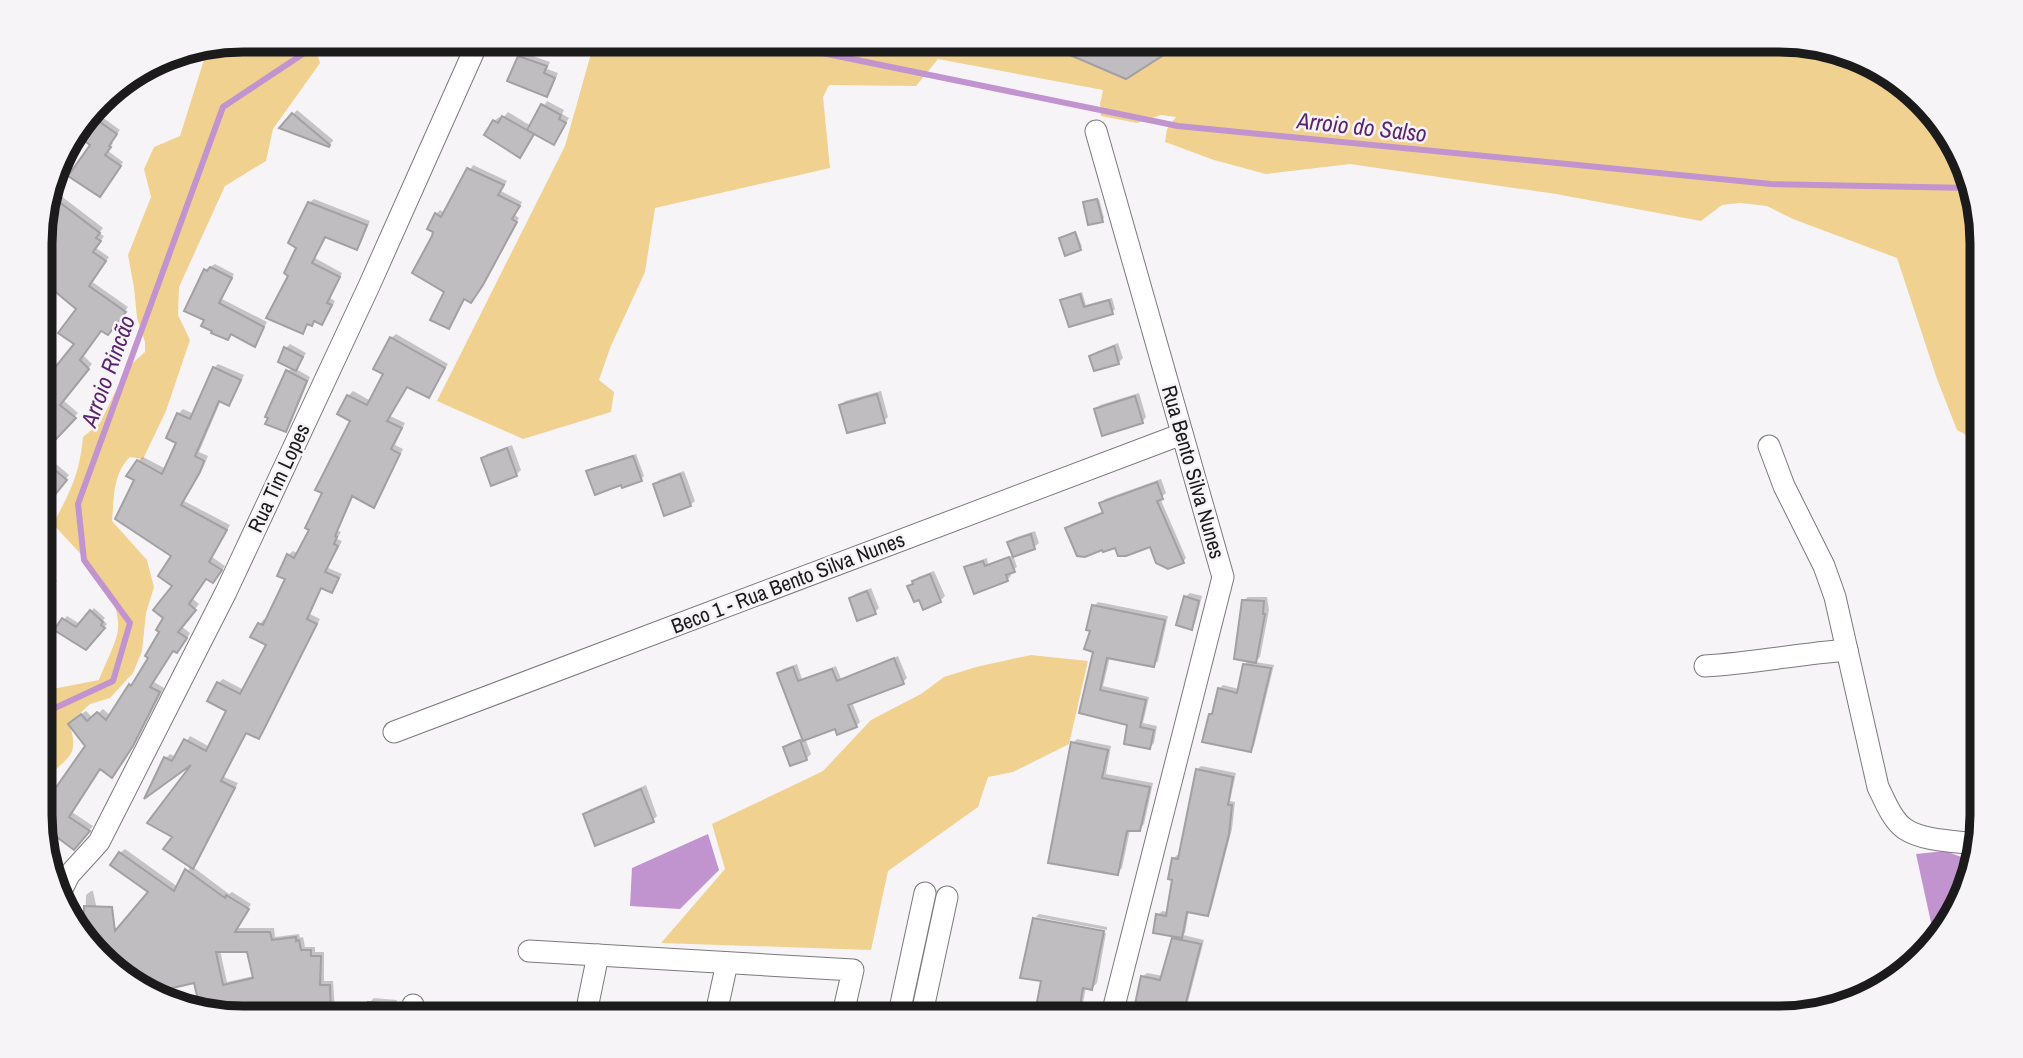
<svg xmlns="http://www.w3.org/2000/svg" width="2023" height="1058" viewBox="0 0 2023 1058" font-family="'Archivo Narrow',sans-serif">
	<rect width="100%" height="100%" fill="#f7f4f8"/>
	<g fill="#f1d18f">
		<path d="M243,40H313L320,63L273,129L266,161L225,186L179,287L178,315L190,340L166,411L143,459L130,457C113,473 114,498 112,521L147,560L154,587L146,613L142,651L133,673L110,698L90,704L69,723C79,753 71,756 49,775L42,772V691L99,680C104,666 117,642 118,629C121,587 78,553 53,524C71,490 79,476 83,437L100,423L127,368L145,352V342L137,318L134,288L128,255L151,197L144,169L154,147L180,136L208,47Z"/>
		<polygon points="484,40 1034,40 1126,79 1187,40 1780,40 1870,61 1948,130 1981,217 1982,443 1957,430 1937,379 1897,258 1793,219 1767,206 1740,203 1722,205 1701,221 1556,194 1350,164 1266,174 1214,160 1165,142 1167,129 1176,117 1161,115 1137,123 1101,116 1100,104 1103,90 938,59 916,86 829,85 823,97 830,168 655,208 645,272 610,348 599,380 614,392 611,412 523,439 437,401 565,146 592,50 492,53"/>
		<polygon points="1031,655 1088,661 1069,744 1013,772 988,777 978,807 888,871 871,950 661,943 725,869 712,824 823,771 871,720 921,694 944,677 976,667"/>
	</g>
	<g fill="#c193cf">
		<polygon points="708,834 719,870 680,909 630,906 632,868"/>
		<polygon points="1945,851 1972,861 1962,905 1934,936 1916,854"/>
	</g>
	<g fill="#0003" fill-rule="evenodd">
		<polygon points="437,40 466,40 457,53"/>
		<polygon points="524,53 550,62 547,69 558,73 551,90 546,95 520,57"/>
		<polygon points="547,101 564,110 562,114 569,118 554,143 535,132 524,151 494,121 499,117 502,119 508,112 531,126"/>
		<polygon points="297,110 333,140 333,141 329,145 282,127"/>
		<polygon points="102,117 120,130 111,141 113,143 108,151 123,162 104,191 92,144 77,133 88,119 96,125"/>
		<polygon points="473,165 507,181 501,191 522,202 515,215 519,218 486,279 465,298 449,327 447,291 434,236 436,214 440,210 445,213"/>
		<polygon points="52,189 103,228 99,233 104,236 96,248 109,257 91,281 128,307 111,329 102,329 83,355 92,364 63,400 78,413 42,452 69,475 41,508 41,380 55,365 57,367 77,344 78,308 53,287 41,304 41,229"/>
		<polygon points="314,199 370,221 361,243 357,248 327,236 315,258 342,273 330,298 335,301 326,318 321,322 316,320 311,324 309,323 302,332 290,275 309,203"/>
		<polygon points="1099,199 1104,218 1102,220 1087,201"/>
		<polygon points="1076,231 1082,247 1080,248 1063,237"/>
		<polygon points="215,264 234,274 222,299 267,322 255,345 233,333 228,338 206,319 186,310 205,270"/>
		<polygon points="1082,292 1086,305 1112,298 1115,309 1112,312 1071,325 1062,301"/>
		<path d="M396,334L448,364L428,396L408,385L390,416L405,423L395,445L403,449L378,501L374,506L354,495L338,531L341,532L337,539L342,541L328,568L342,574L332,591L322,587L310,614L320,619L263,733L258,737L247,732L224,777L238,783L197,863L193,867L229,894L232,892L251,904L237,928H274L275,937L299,934L300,938L303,937L305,947H315V952H324V981H333L335,1011L330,1015L287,1003L241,1014L219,1012L201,1008L195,981L168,987L165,993L152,996L150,892L120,853L125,849L178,887L191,866L174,837L197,759L149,793L166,758L170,754L176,757L190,736L210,747L228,711L218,683L223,679L244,690L268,644L260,624L264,619L267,621L287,578L288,555L293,551L299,554L311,529L353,420L348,396L353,391L371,401L385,373L391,338ZM220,950H249L254,976L227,982Z"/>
		<polygon points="1118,343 1123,358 1119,362 1095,369 1091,356 1096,352"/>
		<polygon points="290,344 306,353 296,369 310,377 290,425 285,430 288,372 292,367 286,348"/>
		<polygon points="218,364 244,375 233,399 229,404 221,400 199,452 208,456 204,466 184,501 230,525 212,557 225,566 217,577 207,577 192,598 199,604 181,626 190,633 182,647 177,651 174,650 154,682 164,688 137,740 116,771 100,768 72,812 93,826 74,848 42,823 42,782 55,792 87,746 75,719 86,711 93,718 103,709 111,716 150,658 161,632 175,586 174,556 137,480 138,461 143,457 166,469 179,442 178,414 183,409 194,414 214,368"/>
		<polygon points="881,391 888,417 884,421 841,405 845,401"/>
		<polygon points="1139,393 1146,417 1142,422 1096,410 1100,405"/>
		<polygon points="512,445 521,470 516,475 483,458 487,454"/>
		<polygon points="636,454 644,476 641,479 588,471 592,468"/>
		<polygon points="684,471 695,501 690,505 655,484 659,480"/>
		<polygon points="1161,479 1166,493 1160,498 1186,558 1183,562 1151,545 1116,545 1067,528 1071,524 1104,511 1101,503 1105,499"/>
		<polygon points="1035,531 1039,543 1034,547 1013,555 1017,567 1009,572 1011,576 1007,580 966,567 970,564 987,558 988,564 1014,555 1009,543 1014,538"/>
		<polygon points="934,571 945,596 940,601 920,598 909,587 918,577"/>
		<polygon points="52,572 57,581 45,591 47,593 42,598 41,578"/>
		<polygon points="871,588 879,608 875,612 851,598 855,594"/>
		<polygon points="1190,593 1202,596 1195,623 1191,628 1185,597"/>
		<polygon points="1248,597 1267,597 1269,610 1260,657 1255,662 1274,665 1254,746 1250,750 1210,714 1215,710 1219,689 1223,685 1239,689 1245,664 1249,660 1243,601"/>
		<polygon points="1098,602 1168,616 1158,661 1154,665 1110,657 1103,686 1149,697 1143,723 1157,726 1154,743 1149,748 1129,723 1081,711 1095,650 1092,630 1094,606"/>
		<polygon points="94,608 105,618 103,620 107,624 85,648 56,630 67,616 80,624"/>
		<polygon points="898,656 907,678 903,682 852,702 860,722 856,726 836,727 805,738 811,754 806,759 785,748 789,743 804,738 779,674 783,669 797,664 802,679 836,666 841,679"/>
		<polygon points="1077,739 1111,746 1106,774 1153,783 1144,824 1140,829 1130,830 1122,868 1117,873 1073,743"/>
		<polygon points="1201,766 1236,773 1230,801 1235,802 1232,829 1211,910 1208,914 1189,911 1185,933 1183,935 1204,940 1184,1017 1135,1018 1142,977 1147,973 1163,976 1173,939 1176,936 1158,915 1162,911 1168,912 1174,879 1173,859 1177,855 1181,856 1197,770"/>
		<polygon points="646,785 657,816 653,820 585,815 589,810"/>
		<polygon points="91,891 93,891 107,956 105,957 83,939 85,936 86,895"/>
		<polygon points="1039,914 1107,927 1107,930 1036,917"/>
		<polygon points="1035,918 1035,920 1106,933 1097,983 1092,988 1086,987 1081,1013 1087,1014 1086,1018 1012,1018 1015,1007 1020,1002 1038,1005 1043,980 1034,919"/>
		<polygon points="374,998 397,1000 396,1018 369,1018 369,1003"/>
		<polygon points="451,1003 476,1004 476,1018 446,1018 446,1007"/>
	</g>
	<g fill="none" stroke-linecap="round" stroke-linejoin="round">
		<g stroke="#c193cf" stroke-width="6">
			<polyline points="759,40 1178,126 1771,184 1970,188"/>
			<polyline points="42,714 113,681 130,623 84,560 78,504 223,107 324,40"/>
		</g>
	</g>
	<g fill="#c0bdc1" stroke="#a3a0a4" stroke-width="2" fill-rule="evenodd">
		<polygon points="1035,40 1187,40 1126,79"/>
		<polygon points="518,56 547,66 544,73 555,78 547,97 507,81"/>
		<polygon points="541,104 561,115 559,119 566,123 554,145 527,130"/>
		<polygon points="292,113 330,145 329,147 279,128"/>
		<polygon points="502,116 534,134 520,158 484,135 493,120 498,123"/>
		<polygon points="97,120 117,134 109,146 111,147 105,155 121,166 100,197 68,176 90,145 76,135 85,123 92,128"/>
		<polygon points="467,168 504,185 498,195 520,206 512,219 517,222 483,285 471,303 464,299 449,329 430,320 444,292 412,273 432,236 433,232 427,229 435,213 441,217"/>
		<polygon points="50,195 100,233 96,238 101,241 93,252 106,261 89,286 126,312 108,335 101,331 80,360 89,369 60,405 76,418 41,455 41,379 50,367 53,370 74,344 58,333 76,309 52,289 41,305 41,229"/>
		<polygon points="1097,199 1103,222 1088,225 1083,202"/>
		<polygon points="308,202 367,225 357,250 325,237 312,263 340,277 327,303 332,305 322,325 314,321 312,326 307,324 303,334 266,318 288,276 284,273 296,248 288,243"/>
		<polygon points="1075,232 1081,250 1065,256 1059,238"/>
		<polygon points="210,267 232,278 219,303 264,327 255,347 231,334 228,340 211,333 212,331 201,326 204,320 184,311 204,269 207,271"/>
		<polygon points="1080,294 1084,307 1109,300 1113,314 1069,327 1060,300"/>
		<polygon points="390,337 445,368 429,398 407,387 387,421 402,428 391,449 400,454 374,508 352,496 335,536 337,537 334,544 338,546 325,572 339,578 332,593 321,588 307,619 317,624 259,739 246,733 221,781 235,788 193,869 163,849 172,837 147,823 191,765 144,799 164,757 172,761 184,739 206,751 226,711 207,701 217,682 240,694 266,645 250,637 258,623 263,625 285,579 277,576 287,554 294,558 309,530 305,528 322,493 315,490 350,421 337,414 347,395 367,405 383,374 373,369"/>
		<polygon points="1114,346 1119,364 1094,371 1089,356"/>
		<polygon points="284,347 303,357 296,371 278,362"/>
		<polygon points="213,367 241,380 229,406 219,401 195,456 204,461 200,472 181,505 227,530 209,562 222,570 213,583 206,579 189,604 196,610 178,632 187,638 177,653 173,651 150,687 160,692 133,746 112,778 100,769 69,817 90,831 74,850 42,826 42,790 50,796 85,746 68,724 81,714 87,721 97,712 106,720 129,684 131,686 148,658 145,656 159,632 156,630 163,618 153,610 172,586 158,576 171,556 115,519 134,480 126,476 137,460 162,474 176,443 166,438 177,413 190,419"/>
		<polygon points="286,370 307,381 286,432 265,424 268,418 265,417"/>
		<polygon points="877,394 885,423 847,433 839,405"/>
		<polygon points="1135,396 1143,423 1102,436 1094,409"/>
		<polygon points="507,448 517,476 491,486 481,458"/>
		<polygon points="633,456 642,481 622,488 621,485 595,495 586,471"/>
		<polygon points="41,459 67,480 41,512"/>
		<polygon points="680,474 691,506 664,516 653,484"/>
		<polygon points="1157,482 1163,499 1157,501 1184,563 1168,569 1156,563 1150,547 1126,556 1118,556 1115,548 1103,552 1102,550 1085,557 1077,556 1065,528 1103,513 1099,503"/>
		<polygon points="1031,534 1035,549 1013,557 1007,542"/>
		<polygon points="1009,557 1015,572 1006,575 1008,581 974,594 964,567 983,561 985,566"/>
		<polygon points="930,574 941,602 923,610 919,600 914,602 907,586 913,584 912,581"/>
		<polygon points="867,591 876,614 857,621 849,598"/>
		<polygon points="1184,596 1199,601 1192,630 1176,625"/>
		<polygon points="1242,600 1264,601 1263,614 1265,614 1256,663 1234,659"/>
		<polygon points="1092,605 1165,620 1154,667 1107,658 1100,690 1146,700 1140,727 1154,730 1150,749 1124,744 1127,725 1079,713 1093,652 1084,649 1090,631 1086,630"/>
		<polygon points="90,610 103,622 101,625 105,628 86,650 54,630 62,618 76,627"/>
		<polygon points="894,658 904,684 848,705 857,727 837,735 835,729 803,741 777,673 793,667 798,681 832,669 837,681"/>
		<polygon points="1243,664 1271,668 1251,752 1202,742 1209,714 1212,714 1218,688 1237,693"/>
		<polygon points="800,740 807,760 790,766 783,747"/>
		<polygon points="1071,742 1108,750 1102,778 1150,787 1140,831 1127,831 1118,875 1048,863"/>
		<polygon points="1196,769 1233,777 1228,805 1232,805 1229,834 1208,916 1187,912 1182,938 1153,933 1156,914 1166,916 1172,880 1168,879 1172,858 1178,859"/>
		<polygon points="641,789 654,822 595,846 583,814"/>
		<path d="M119,852L174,891L185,869L225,898L226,895L249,909L235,932H270L272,940L296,937V941L299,940L301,950H311V956H321L320,985H330L331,1018H294L293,1015L286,1016L285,1005L241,1015L200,1008L194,983L164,990L166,995L153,997L83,939L84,906L112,907L115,931L148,892L110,865ZM216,952H247L253,978L223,985Z"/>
		<polygon points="1033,918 1104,931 1092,990 1083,988 1078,1018 1034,1018 1041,981 1020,978"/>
		<polygon points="1172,938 1201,944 1182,1018 1132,1018 1141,976 1160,980"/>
		<polygon points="368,1002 394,1004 393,1018 367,1018"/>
	</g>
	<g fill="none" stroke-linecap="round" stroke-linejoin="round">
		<g stroke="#7b797c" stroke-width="23">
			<g id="minor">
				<polyline points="1096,131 1223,577 1111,1018"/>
				<path d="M1769,446L1784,486L1824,566L1835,597L1878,787C1885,801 1892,820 1905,829C1923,841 1955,841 1976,844"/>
				<path d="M1705,666C1752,663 1799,654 1847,650"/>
				<polyline points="394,732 1182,434"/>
				<polyline points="62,889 69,875 99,842 226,592 369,286 473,53"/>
				<polyline points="529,951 853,970 842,1018"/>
				<polyline points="413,1018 413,1005"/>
				<polyline points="585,1018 598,955"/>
				<polyline points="715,1018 727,963"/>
				<polyline points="898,1018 925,893"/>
				<polyline points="921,1018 947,897"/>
			</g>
		</g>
		<use href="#minor" stroke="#fff" stroke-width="21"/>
	</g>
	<g text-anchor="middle" stroke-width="5" stroke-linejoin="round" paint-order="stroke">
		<g font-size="21" fill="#1c1b1c" stroke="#f7f4f8">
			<text transform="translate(1193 472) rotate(74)" y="7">Rua Bento Silva Nunes</text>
			<text transform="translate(279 478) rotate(-65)" y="7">Rua Tim Lopes</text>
			<text transform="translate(788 583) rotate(-21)" y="7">Beco 1 - Rua Bento Silva Nunes</text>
		</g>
		<g font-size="23" font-style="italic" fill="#5c246d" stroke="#f7f4f8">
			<text transform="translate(1362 127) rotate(6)" y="8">Arroio do Salso</text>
			<text transform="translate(108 371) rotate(-70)" y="8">Arroio Rincão</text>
		</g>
	</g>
	<path d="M0 0H2023V1058H0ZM243 52H1779A191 191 0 0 1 1970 243V815A191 191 0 0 1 1779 1006H243A191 191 0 0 1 52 815V243A191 191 0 0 1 243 52Z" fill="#f7f4f8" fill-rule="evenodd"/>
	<path fill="none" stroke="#1c1b1c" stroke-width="9" d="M243 52H1779A191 191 0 0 1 1970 243V815A191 191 0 0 1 1779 1006H243A191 191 0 0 1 52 815V243A191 191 0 0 1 243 52Z"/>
</svg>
